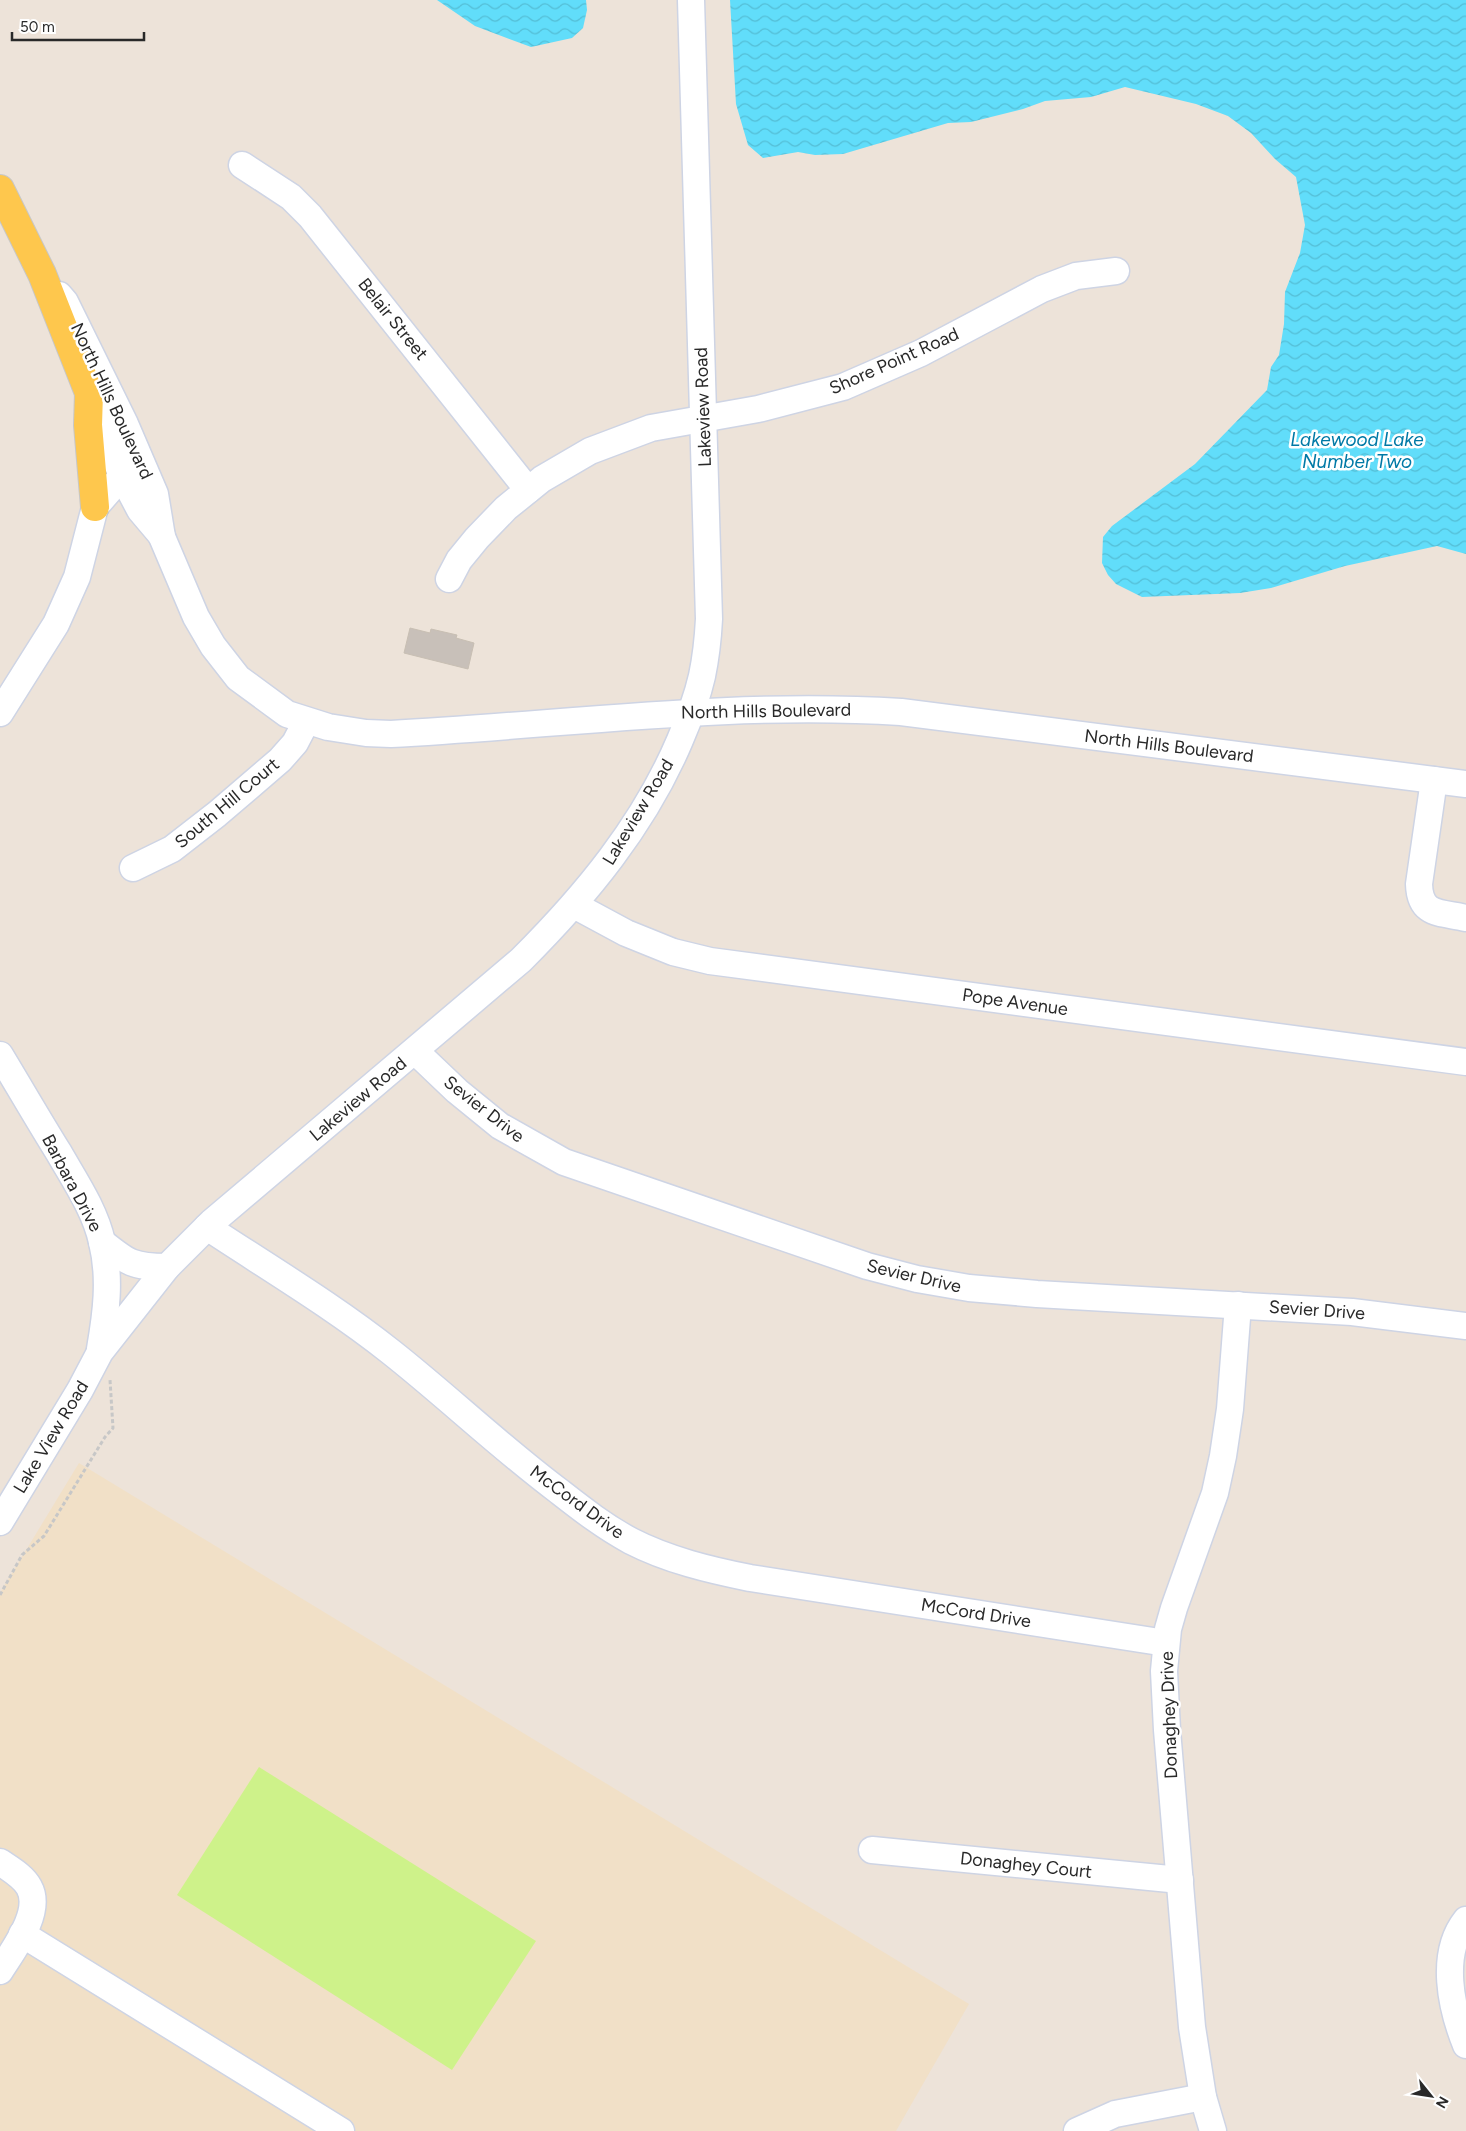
<svg xmlns="http://www.w3.org/2000/svg" width="1466" height="2131" viewBox="0 0 1466 2131" font-family="Figtree,sans-serif">
	<defs>
		<pattern id="water-waves" width="16" height="10" patternUnits="userSpaceOnUse" patternTransform="scale(1.25)"><rect width="16" height="10" fill="#61ddfa"/><path d="M0 5q4-4 8 0t8 0" fill="none" stroke="#54bed6"/></pattern>
	</defs>
	<rect width="100%" height="100%" fill="#ede3d9"/>
	<polygon fill="#f1e0c7" points="79,1463 969,2004 896,2131 0,2131 0,1593"/>
	<polygon fill="#cef28a" points="259,1767 536,1941 452,2070 177,1895"/>
	<g fill="url(#water-waves)">
		<polygon points="437,0 586,0 587,10 583,28 572,38 531,47 475,26"/>
		<polygon points="730,0 1466,0 1466,554 1437,546 1345,566 1271,588 1240,593 1142,597 1116,584 1108,575 1102,563 1103,537 1112,526 1195,464 1267,390 1271,367 1279,355 1284,324 1285,292 1300,253 1305,225 1296,177 1275,159 1251,133 1228,116 1196,104 1125,87 1091,97 1045,101 1023,109 971,122 948,123 843,154 815,155 798,152 763,158 748,145 736,104"/>
	</g>
	<polygon fill="#c8c0b9" stroke="#c8bfb3" points="410,628 430,633 431,629 457,635 456,638 474,643 468,669 404,653"/>
	<g fill="none" stroke-linecap="round" stroke-linejoin="round">
		<g stroke="#ced4e4" stroke-width="29">
			<g id="minor">
				<polyline points="242,165 291,197 310,216 528,490"/>
				<path d="M59,295L65,302L125,424L155,494L162,537L196,617L213,646L238,678L287,714L328,727L366,733L391,734C562,725 730,701 901,712L1466,784"/>
				<polyline points="89,393 122,476 140,510 162,536"/>
				<polyline points="449,579 459,560 477,538 506,508 542,479 590,451 651,428 758,409 843,387 921,353 1042,289 1076,276 1116,271"/>
				<polyline points="0,713 56,624 77,577 95,507 122,476"/>
				<path d="M1434,780L1419,884C1420,916 1440,912 1466,918"/>
				<polyline points="133,868 172,849 217,814 280,760 295,743 306,722"/>
				<polyline points="574,905 626,933 673,952 710,961 1466,1062"/>
				<polyline points="415,1051 457,1091 500,1126 564,1162 867,1266 917,1279 969,1288 1037,1294 1352,1312 1466,1326"/>
				<path d="M0,1055C20,1088 39,1121 59,1153C75,1181 95,1210 102,1242C111,1278 106,1314 100,1349"/>
				<path d="M207,1227C269,1268 333,1306 391,1352C448,1397 501,1448 560,1492C583,1510 605,1527 631,1541C668,1560 710,1570 750,1578L1166,1643"/>
				<path d="M102,1242C128,1263 133,1267 167,1267"/>
				<path d="M0,1522L80,1390L100,1352L167,1267L212,1222L521,960C586,895 644,825 680,740C689,719 697,698 702,676C706,657 708,638 709,619L691,0"/>
				<polyline points="872,1850 1180,1880"/>
				<path d="M0,1862C10,1869 23,1876 29,1887C43,1912 13,1950 0,1971"/>
				<path d="M1466,1920C1439,1954 1451,2008 1466,2045"/>
				<polyline points="22,1934 341,2131"/>
				<polyline points="1077,2131 1115,2114 1203,2097"/>
				<polyline points="1213,2131 1203,2097 1192,2027 1167,1730 1164,1671 1168,1629 1174,1608 1215,1493 1223,1456 1230,1409 1238,1305"/>
			</g>
		</g>
		<g stroke="#c7c7c7" stroke-width="30">
			<polyline id="major" points="0,189 42,274 89,393 88,425 95,507"/>
		</g>
		<polyline stroke="#c7c7c7" stroke-width="3" stroke-dasharray="4 2.5" stroke-linecap="butt" points="0,1595 22,1555 44,1536 105,1437 113,1428 110,1380"/>
		<use href="#minor" stroke="#fff" stroke-width="26"/>
		<use href="#major" stroke="#fec74d" stroke-width="28"/>
	</g>
	<g text-anchor="middle" stroke-width="5" stroke-linejoin="round" paint-order="stroke">
		<g font-size="18" fill="#292929" stroke="#fff">
			<text transform="translate(393 319) rotate(51)" y="6">Belair Street</text>
			<text transform="translate(894 361) rotate(-24)" y="6">Shore Point Road</text>
			<text transform="translate(112 401) rotate(65)" y="6">North Hills Boulevard</text>
			<text transform="translate(703 407) rotate(-92)" y="6">Lakeview Road</text>
			<text transform="translate(766 711) rotate(-1)" y="6">North Hills Boulevard</text>
			<text transform="translate(1169 746) rotate(7)" y="6">North Hills Boulevard</text>
			<text transform="translate(227 803) rotate(-40)" y="6">South Hill Court</text>
			<text transform="translate(638 812) rotate(-59)" y="6">Lakeview Road</text>
			<text transform="translate(1015 1002) rotate(8)" y="6">Pope Avenue</text>
			<text transform="translate(358 1099) rotate(-40)" y="6">Lakeview Road</text>
			<text transform="translate(484 1109) rotate(38)" y="6">Sevier Drive</text>
			<text transform="translate(72 1183) rotate(62)" y="6">Barbara Drive</text>
			<text transform="translate(914 1276) rotate(13)" y="6">Sevier Drive</text>
			<text transform="translate(1317 1310) rotate(4)" y="6">Sevier Drive</text>
			<text transform="translate(51 1437) rotate(-59)" y="6">Lake View Road</text>
			<text transform="translate(577 1502) rotate(36)" y="6">McCord Drive</text>
			<text transform="translate(976 1613) rotate(9)" y="6">McCord Drive</text>
			<text transform="translate(1169 1715) rotate(-92)" y="6">Donaghey Drive</text>
			<text transform="translate(1026 1865) rotate(6)" y="6">Donaghey Court</text>
		</g>
		<g font-size="19" font-style="italic" fill="#0079a6" stroke="#fff">
			<text x="1357" y="446">Lakewood Lake<tspan x="1357" dy="22">Number Two</tspan></text>
		</g>
	</g>
	<g transform="translate(1431 2096) rotate(120)" stroke="#ffffff" stroke-width="4" paint-order="stroke">
	<path d="M0-4L9 19L0 12L-9 19Z" fill="#292929"/>
	<text y="-8" font-size="14" font-weight="bold" text-anchor="middle" fill="#292929">N</text>
	</g>
	<path d="M12 32v8h132v-8" fill="none" stroke="#292929" stroke-width="2.5"/>
	<text x="20" y="32" font-size="15" fill="#292929" stroke="#ffffff" stroke-width="4" paint-order="stroke">50 m</text>
</svg>
